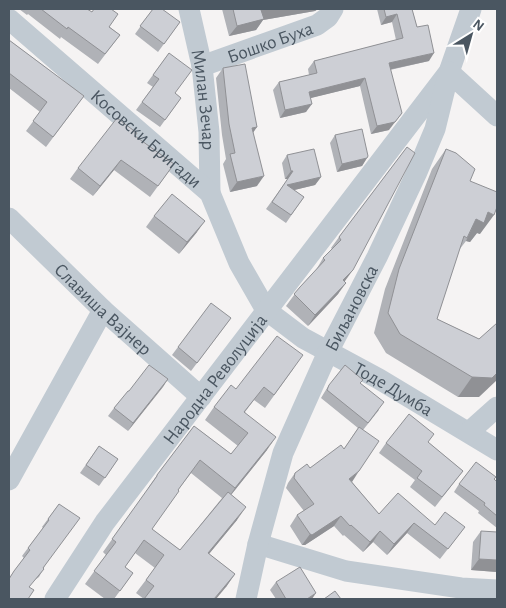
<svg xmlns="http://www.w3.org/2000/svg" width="506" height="608" viewBox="0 0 506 608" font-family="'Alegreya Sans',sans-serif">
	<rect width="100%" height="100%" fill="#f5f3f3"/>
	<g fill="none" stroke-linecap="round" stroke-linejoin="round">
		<g stroke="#c1cad2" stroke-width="21">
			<path id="s1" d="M189,9L202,66L209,132L210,193"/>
			<path id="s2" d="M9,19L210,193L239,263L266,310L303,338L379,379L497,450"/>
			<path id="s3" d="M202,66L317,25L328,17L333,9"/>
			<path id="s4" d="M9,218L103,310L201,397"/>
			<polyline points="469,432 497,407"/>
			<polyline points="9,480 103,310"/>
			<polyline points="258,544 346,571 461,588 497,590"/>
			<path id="s5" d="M55,599L105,522L449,72L471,9"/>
			<path id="s6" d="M246,599L258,544L283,453L328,352L377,257L417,172L435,129L449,72L497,116"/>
		</g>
	</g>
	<g fill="#b0b2b7" fill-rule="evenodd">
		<polygon points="19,9 87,9 120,35 98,64 61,37 60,39 28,14 27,15"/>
		<polygon points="153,9 180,22 158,52 135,34"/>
		<polygon points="222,9 318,9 315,11 263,20 256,30 229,36"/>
		<polygon points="377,9 412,9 417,27 429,61 390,70 389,130 371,134 360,86 310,98 306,112 280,118 273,90 279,82 309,75 308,69 314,61 396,40 392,22 381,25"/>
		<polygon points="9,40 84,96 46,147 26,131 40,112 9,88"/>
		<polygon points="169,53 175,93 181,98 160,127 136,110 153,87 147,83"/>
		<polygon points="223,68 257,127 253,132 257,186 230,192 223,164 226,159 222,135 216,78"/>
		<polygon points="335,135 368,156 362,166 337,172 330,143"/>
		<polygon points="135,136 174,164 150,197 114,170 93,196 70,179 78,168"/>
		<polygon points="407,147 338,294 308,326 286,306 300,287 316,270 323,258 332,249 331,248 339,237"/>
		<polygon points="446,149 470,181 480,234 477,233 470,242 466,241 459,250 437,319 479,339 479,397 458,397 386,353 374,333 385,289 432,169"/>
		<polygon points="287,155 321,177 315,185 294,190 304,197 286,223 266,209 288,179 285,179 282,163"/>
		<polygon points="154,216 197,232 179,254 146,227"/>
		<polygon points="231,318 191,371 172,355 178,347"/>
		<path d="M294,368L265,408L254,400L245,412L267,450L231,495L237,520L209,554L235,574L226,587L144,599L136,593L155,568L135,553L125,567L133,573L114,599H105L85,584L106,555L103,552L148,489V488L157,475L194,426L231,454L238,446L205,420L214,407L236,389ZM191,473L222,498L180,550L152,529L178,490Z"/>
		<polygon points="168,379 128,431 108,416 114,408 129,391"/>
		<polygon points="360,383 379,410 363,430 352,482 379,514 435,525 465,527 440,559 407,533 387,555 373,542 363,552 344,535 343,536 334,526 305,545 302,545 290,526 297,515 304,511 286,488 288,483 295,473 310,468 344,449 358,428 321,398 324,393 329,385"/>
		<polygon points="428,442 463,471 435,507 410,487 415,480 379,453 386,443"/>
		<polygon points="99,446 118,459 99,486 80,473"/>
		<polygon points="494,479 497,482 497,528 478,513 479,511 454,492 459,484"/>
		<polygon points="59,504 44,568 39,577 9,599 9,578 24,558 22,556 43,528 42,527"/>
		<polygon points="481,531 497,572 471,570 473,542"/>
		<polygon points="276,582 312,599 276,599 270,590"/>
	</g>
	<g fill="#909195">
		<polygon points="271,9 318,9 315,11 263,20 256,30 229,36 237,26 261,10"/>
		<polygon points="397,14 392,22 381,25 386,17"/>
		<polygon points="434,53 429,61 383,71 389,63"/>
		<polygon points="365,78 360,86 303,100 309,92"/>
		<polygon points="312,104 306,112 280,118 285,110"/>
		<polygon points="402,113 389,130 371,134 377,126"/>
		<polygon points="257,127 250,137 252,128"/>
		<polygon points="367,158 362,166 337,172 342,164"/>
		<polygon points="121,160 114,170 93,196 100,186"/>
		<polygon points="291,171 293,171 288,179 285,179"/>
		<polygon points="264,176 257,186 230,192 237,182"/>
		<polygon points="321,177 315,185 282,193 287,185"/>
		<polygon points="488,212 494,215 480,234 477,233 470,242 466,241 476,219"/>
		<polygon points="205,221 197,232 179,254 187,242"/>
		<polygon points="353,270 345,281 335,291 343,280"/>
		<polygon points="346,283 338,294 308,326 315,315"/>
		<polygon points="497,373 497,380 479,397 458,397 472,377"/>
		<polygon points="168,379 163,387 128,431 133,423"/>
		<polygon points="276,437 267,450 226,501 235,488"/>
		<polygon points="359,471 352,482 349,479"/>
		<polygon points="246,507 237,520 199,566 208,553"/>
		<polygon points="341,516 334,526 305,545 302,545 310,534"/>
		<polygon points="414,523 407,533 387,555 394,544"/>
		<polygon points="380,531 373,542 363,552 370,542"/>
		<polygon points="479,559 497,560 497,572 471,570"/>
		<polygon points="235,574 226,587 216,599 214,599"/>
		<polygon points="316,593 312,599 307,599"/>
	</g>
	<g fill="#cdcfd5" stroke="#909195">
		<polygon points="41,9 87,9 92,12 94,9 111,9 118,14 109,27 120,35 105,54 68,27 67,29"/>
		<polygon points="153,9 162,9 180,22 164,44 140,26"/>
		<polygon points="233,9 271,9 261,10 264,19 237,26"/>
		<polygon points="384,9 412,9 417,27 428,25 434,53 389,63 402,113 395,122 377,126 365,78 309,92 312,104 285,110 279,82 317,73 314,61 403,38 397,14 386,17"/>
		<polygon points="9,40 84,96 53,137 33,121 47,102 9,73"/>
		<polygon points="169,53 192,70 175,93 181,98 165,120 142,102 159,79 153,75"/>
		<polygon points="245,64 257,127 252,128 264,176 237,182 230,154 235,153 229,124 223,68"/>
		<polygon points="117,118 137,133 135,136 174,164 158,186 121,160 100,186 78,168"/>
		<polygon points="362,129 368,156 367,158 342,164 335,135"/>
		<polygon points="407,147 415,153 353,270 343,280 346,283 315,315 294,294 300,287 325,260 323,258 341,240 339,237"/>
		<polygon points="314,149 321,177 287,185 304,197 291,215 272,202 293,171 291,171 287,155"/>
		<polygon points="446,149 456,153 475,169 470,181 497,192 497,207 494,215 488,212 484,223 476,219 467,238 464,236 437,319 479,339 497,323 497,373 492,378 472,377 400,334 388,313 399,269"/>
		<polygon points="172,194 205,221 187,242 154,216"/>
		<polygon points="211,303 231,318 197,363 178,347"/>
		<polygon points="277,336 303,355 274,395 264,387 244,412 276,437 235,488 200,460 178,490 179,491 152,529 180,550 228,492 246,507 208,553 235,574 214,599 144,599 154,586 146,580 164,555 144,540 125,567 133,573 120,591 94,571 116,542 112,539 157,476 157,475 194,426 231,454 248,433 214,407 231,385 236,389"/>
		<polygon points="149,365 168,379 133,423 114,408 128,391 129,391"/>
		<polygon points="345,365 363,380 360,383 384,402 368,423 327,390 329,385"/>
		<polygon points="409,414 434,434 428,442 463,471 442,497 417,478 422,471 386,443"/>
		<polygon points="359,427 379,441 359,471 349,479 379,514 398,493 435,525 445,512 465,527 448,549 414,523 394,544 380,531 370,542 351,525 350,526 341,516 312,535 310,534 297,515 314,504 294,478 295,473 307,464 310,468 341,445 344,449"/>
		<polygon points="99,446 118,459 105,478 86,465"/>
		<polygon points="476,462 496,477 494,479 497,482 497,516 484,505 485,503 459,484"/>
		<polygon points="59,504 80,518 43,568 44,569 29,587 34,590 28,599 9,599 9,579 14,571 30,550 28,548 49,520 48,519"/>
		<polygon points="481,531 497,532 497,560 479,559"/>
		<polygon points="300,567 316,593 307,599 286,599 276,582"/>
		<polygon points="335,591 341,599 324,599"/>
	</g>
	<g text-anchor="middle" stroke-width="5" stroke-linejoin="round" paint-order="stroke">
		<g font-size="19" fill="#4a5661" stroke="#fff">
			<text dy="7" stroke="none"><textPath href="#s3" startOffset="72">Бошко Буха</textPath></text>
			<text dy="7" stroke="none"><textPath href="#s1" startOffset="92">Милан Зечар</textPath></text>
			<text dy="7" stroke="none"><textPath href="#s2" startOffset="182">Косовски Бригади</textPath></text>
			<text dy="7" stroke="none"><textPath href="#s6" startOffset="311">Биљановска</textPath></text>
			<text dy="7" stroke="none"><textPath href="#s4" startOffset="131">Славиша Вајнер</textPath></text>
			<text dy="7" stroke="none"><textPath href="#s5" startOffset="272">Народна Револуција</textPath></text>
			<text dy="7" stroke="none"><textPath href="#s2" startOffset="546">Тоде Думба</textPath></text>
		</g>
	</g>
	<rect width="506" height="608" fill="none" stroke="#4a5661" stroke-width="20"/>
	<g transform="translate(471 35) rotate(37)" stroke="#ffffff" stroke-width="4" paint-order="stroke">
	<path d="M0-4L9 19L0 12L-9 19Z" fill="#4a5661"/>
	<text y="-8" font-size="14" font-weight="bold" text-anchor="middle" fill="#4a5661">N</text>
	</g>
</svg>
